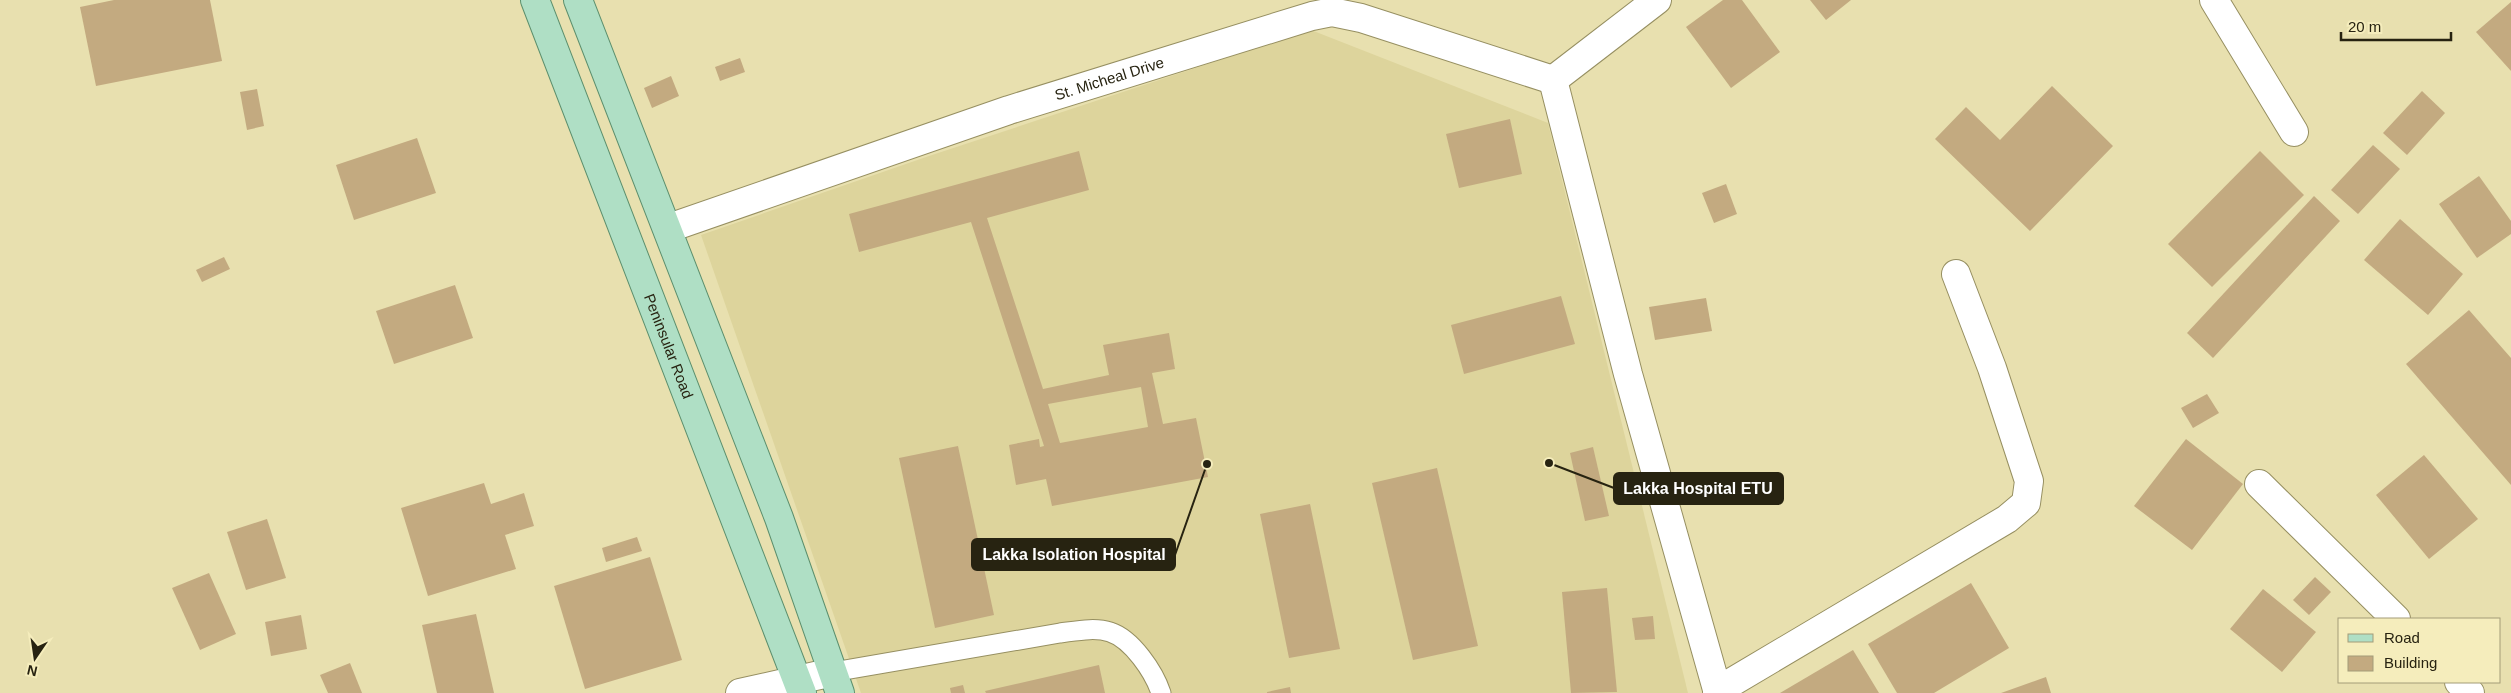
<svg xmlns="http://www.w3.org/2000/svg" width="2511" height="693" viewBox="0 0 2511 693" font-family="Helvetica,sans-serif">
	<rect width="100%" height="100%" fill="#e8e0af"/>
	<polygon fill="#ddd49c" points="1311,30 1548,123 1688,693 861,693 701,235 929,156"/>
	<g fill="#c3aa80" fill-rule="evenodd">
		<polygon points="114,0 210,0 222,61 96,86 80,7"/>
		<polygon points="1723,0 1742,0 1780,52 1731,88 1686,27"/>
		<polygon points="1810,0 1851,0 1826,20"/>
		<polygon points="2511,2 2511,71 2476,32"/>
		<polygon points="740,58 745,72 720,81 715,67"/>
		<polygon points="671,76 679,96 652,108 644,88"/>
		<polygon points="2052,86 2113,146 2030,231 1935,139 1966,107 2000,140"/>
		<polygon points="257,89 264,126 247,130 240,92"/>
		<polygon points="2422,91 2445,113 2407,155 2383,133"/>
		<polygon points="1510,119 1522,174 1459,188 1446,134"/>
		<polygon points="417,138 436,193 354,220 336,165"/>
		<polygon points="2373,145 2400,169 2358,214 2331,190"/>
		<path d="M1079,151L1089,190L987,218L1043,389L1109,375L1103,345L1169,333L1175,369L1152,373L1163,424L1196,418L1208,477L1052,506L1046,479L1016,485L1009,445L1039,439L1040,447L1044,446L971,222L859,252L849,214ZM1141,387L1148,427L1060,443L1048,404Z"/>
		<polygon points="2260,151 2304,195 2212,287 2168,244"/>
		<polygon points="2479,176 2511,221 2511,234 2477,258 2439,204"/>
		<polygon points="1726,184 1737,214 1714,223 1702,193"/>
		<polygon points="2314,196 2340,221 2213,358 2187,333"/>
		<polygon points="2400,219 2463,274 2428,315 2364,260"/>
		<polygon points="224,257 230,269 202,282 196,270"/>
		<polygon points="455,285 473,338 394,364 376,311"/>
		<polygon points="1561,296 1575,344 1464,374 1451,325"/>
		<polygon points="1706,298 1712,331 1655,340 1649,307"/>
		<polygon points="2469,310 2511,358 2511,485 2406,364"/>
		<polygon points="2207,394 2219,413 2193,428 2181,408"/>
		<polygon points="2186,439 2243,484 2192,550 2134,506"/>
		<polygon points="958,446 994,615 935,628 899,458"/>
		<polygon points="1593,447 1609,516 1585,521 1570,453"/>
		<polygon points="2424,455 2478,519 2429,559 2376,495"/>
		<polygon points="1437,468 1478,646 1413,660 1372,483"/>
		<polygon points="484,483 491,504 524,493 534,526 505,535 516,569 428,596 401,508"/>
		<polygon points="1310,504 1340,649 1289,658 1260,514"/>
		<polygon points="267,519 286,578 246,590 227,532"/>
		<polygon points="637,537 642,551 606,562 602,548"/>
		<polygon points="650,557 682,660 585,689 554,586"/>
		<polygon points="209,573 236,634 200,650 172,588"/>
		<polygon points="2315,577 2331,592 2309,615 2293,600"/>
		<polygon points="1971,583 2009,648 1934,693 1897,693 1868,644"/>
		<polygon points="1607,588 1617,692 1571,693 1562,592"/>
		<polygon points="2263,589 2316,632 2282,672 2230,629"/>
		<polygon points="476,614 494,693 437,693 422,625"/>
		<polygon points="301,615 307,649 271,656 265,622"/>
		<polygon points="1653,616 1655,639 1635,640 1632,618"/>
		<polygon points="1853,650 1879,693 1780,693"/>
		<polygon points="350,663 362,693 328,693 320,675"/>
		<polygon points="1099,665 1105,693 986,693 985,691"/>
		<polygon points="2046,677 2051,693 2001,693"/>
		<polygon points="963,685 965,693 951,693 950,688"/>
		<polygon points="1290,687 1291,693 1267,693 1267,692"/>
	</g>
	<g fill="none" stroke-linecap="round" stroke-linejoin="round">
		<g stroke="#968f61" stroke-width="21">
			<path id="lane" d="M833,672L1060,633C1076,631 1095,627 1110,632C1132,639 1154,672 1161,693"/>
		</g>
		<g stroke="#968f61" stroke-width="30">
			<g id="street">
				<polyline points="2214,0 2294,132"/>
				<polyline points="1553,80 1628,374 1718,693"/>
				<polyline points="1553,80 1657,0"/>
				<path id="s1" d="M669,228L1009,110L1312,16L1332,12L1361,18L1553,80"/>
				<polyline points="2259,484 2396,619"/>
				<polyline points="2459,682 2470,693"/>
				<polyline points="1717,691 2007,519 2026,503 2029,481 1992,368 1956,274"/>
				<polyline points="740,693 833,672"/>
			</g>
		</g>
		<g stroke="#5c8f6d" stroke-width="30">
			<g id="primary">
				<path id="s2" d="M535,0L802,693"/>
				<polyline points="578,0 779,518 840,693"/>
			</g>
		</g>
		<use href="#lane" stroke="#fff" stroke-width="19"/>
		<use href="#street" stroke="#fff" stroke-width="28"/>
		<use href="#primary" stroke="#afdfc5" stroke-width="28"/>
	</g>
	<g text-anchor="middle" stroke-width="4" stroke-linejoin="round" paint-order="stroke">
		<g font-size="15" fill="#272311" stroke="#f5edbc">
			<text dy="5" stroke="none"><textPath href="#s1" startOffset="465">St. Micheal Drive</textPath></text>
			<text dy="5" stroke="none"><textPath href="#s2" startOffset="371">Peninsular Road</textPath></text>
		</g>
	</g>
	<path fill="none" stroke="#272311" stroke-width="2" d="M1549 463L1614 488M1207 464L1175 555"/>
	<g fill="#272311" stroke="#f5edbc" stroke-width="2">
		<circle cx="1549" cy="463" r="5"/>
		<circle cx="1207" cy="464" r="5"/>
	</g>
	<g fill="#272311" stroke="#272311" stroke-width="2">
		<rect x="1614" y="473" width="169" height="31" rx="5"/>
		<rect x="972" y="539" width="203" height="31" rx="5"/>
	</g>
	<g font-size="16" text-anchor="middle" font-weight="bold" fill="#fff">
		<text x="1698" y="494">Lakka Hospital ETU</text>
		<text x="1074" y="560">Lakka Isolation Hospital</text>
	</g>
	<rect x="2338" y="618" width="162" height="65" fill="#f5edbc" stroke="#a39c78"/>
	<rect x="2348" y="634" width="25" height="8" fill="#afdfc5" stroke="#a39c78"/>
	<text x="2384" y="643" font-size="15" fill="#272311">Road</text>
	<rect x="2348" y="656" width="25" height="15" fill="#c3aa80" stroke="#a39c78"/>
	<text x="2384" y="668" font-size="15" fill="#272311">Building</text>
	<g transform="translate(35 658) rotate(193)" stroke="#f5edbc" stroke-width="4" paint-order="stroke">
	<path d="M0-4L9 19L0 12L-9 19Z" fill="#272311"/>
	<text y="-8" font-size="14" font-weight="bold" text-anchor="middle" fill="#272311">N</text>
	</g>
	<path d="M2341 32v8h110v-8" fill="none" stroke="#272311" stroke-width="2.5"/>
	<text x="2348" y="32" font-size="15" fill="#272311" stroke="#f5edbc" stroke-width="4" paint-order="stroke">20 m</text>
</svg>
